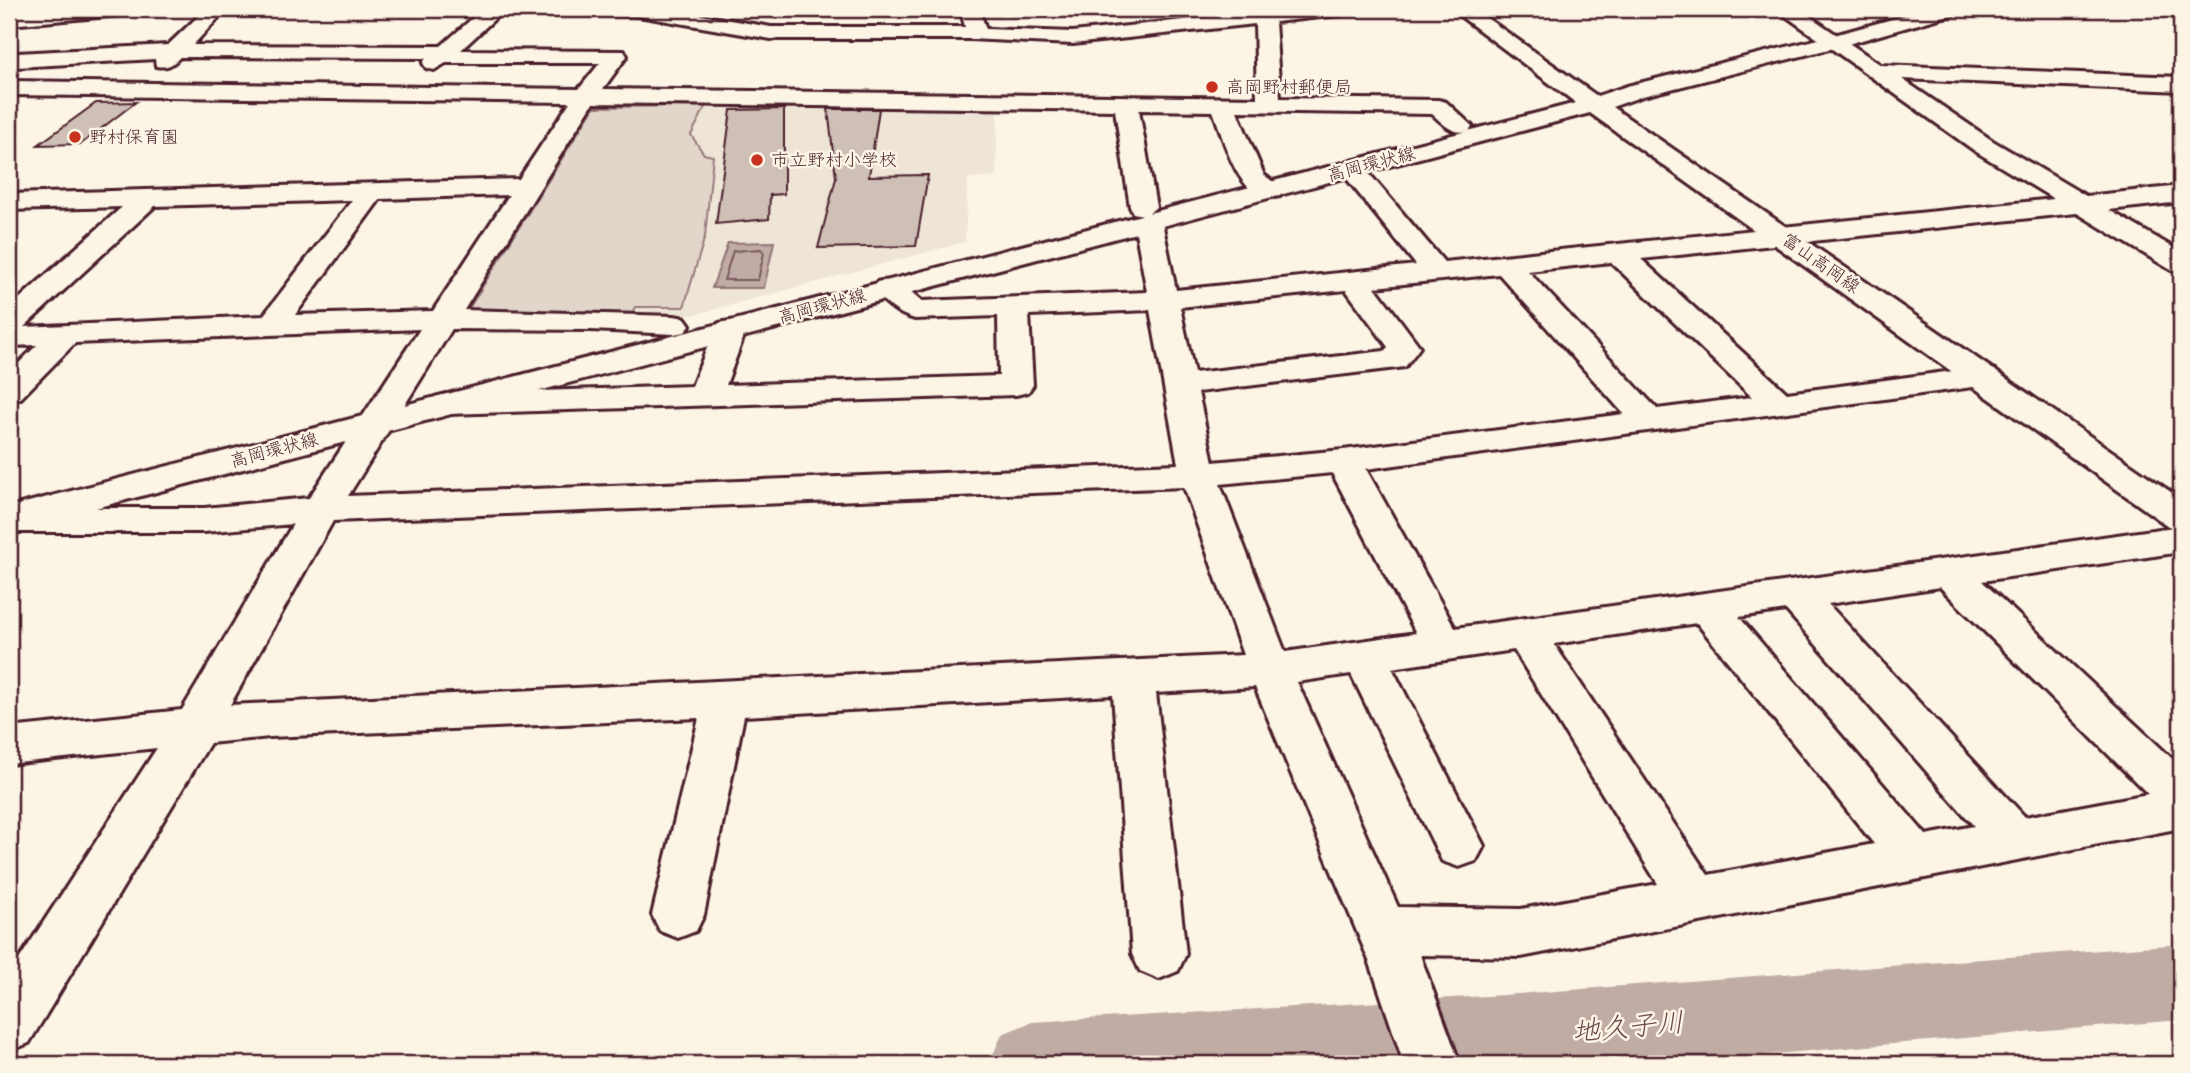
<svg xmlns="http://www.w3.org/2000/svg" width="2190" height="1073" viewBox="0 0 2190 1073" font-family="'Playpen Sans','Klee One',sans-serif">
	<rect width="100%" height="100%" fill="#fcf5e5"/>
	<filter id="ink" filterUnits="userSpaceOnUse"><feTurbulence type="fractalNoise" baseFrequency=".0143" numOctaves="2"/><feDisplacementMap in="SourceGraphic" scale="14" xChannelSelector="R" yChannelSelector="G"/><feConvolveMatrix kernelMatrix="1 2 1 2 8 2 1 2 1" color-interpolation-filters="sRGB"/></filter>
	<g filter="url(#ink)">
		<polygon fill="#eee5d7" points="590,102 998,107 996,177 968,178 965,242 694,315 465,312"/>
		<polygon fill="#e2d5ca" stroke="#967a7a" stroke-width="2" points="706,106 691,135 704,154 713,156 705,236 684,307 635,307 632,313 468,310 594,107"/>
		<polygon fill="#c0aca5" stroke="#917474" stroke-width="2" points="774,242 764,288 712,288 728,243"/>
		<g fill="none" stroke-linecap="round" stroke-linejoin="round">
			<polygon stroke="#79575c" stroke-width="2" points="761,249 764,253 758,280 724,280 733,251"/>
			<polyline stroke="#917474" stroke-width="5" points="117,12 156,9"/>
			<polygon fill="#c0aca5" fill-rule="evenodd" points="2181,944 2181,1020 1654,1064 989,1064 1002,1034 1032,1022 1504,995"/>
		</g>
		<g fill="#cfc0b7" stroke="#4a1f2b" stroke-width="2">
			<polygon points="136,102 81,144 38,145 96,103"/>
			<polygon points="784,109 784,194 770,195 769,219 716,224 731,110"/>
			<polygon points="828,109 879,109 869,176 928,175 916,246 818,248 836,178"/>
		</g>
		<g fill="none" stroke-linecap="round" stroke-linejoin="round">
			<g stroke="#4a1f2b" stroke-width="6">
				<g id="minor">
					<polygon points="56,9 131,9 128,13 121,15 9,25 9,13"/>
					<path d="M206,9H227L193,45L441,46L483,9H505L461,50L624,51L627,56L603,89L1257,98L1255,24L1073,44L969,39H771L633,15H587L580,13L577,9H665L771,27H965L962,15L957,9H979L986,29L1073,32L1247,13L1244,9H1349L1346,13L1339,15L1275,22L1280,98L1438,100L1446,102L1472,126L1469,131C1452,135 1444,124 1432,114L1237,111L1264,175L1284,190L1280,196C1238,206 1225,141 1213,111L1139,110L1156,207L1148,214L1158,216L1162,222L1176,290L1416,265L1339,169L1343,164L1352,161L1361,164L1444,262L2054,199L1975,151L1776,9H1799L1881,65L2181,77V91L1902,79L1993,141L2086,196L2181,186V202L2109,210L2181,252V273L2171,270L2077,213L1641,259L1787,393L1983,367L1995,370L1999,377L1995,384L1366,469L1455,628L2181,526V552L1982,581L2181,767V828L1521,957L1420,955L1460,1064H1404L1370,963L1255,687L1156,693L1186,954L1178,971L1159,979L1140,971L1132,954L1113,695L744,716L704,915L696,931L678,938L660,931L652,915L699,718L270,737L210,743L29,1043L9,1051V975L157,748L9,764V728L182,710L293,524L204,532H9V508H204L309,498L420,329L75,343L21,398L9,401V373L37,345L9,346V308L122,207L9,210V194L519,179L570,102L9,95V81L579,89L600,63H446L434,70L426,68L423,63L426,58L180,57C172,65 168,68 156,66L155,59L17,67L9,64V55L17,53L168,45ZM593,103L1115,110L1130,207L1133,213L1143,215L1134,222L1147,292L922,301C907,289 897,277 877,282L873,288C882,302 899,315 915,319L998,316L999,376L726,385L746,330L741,323L730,321L719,323L714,330L692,386L447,394L435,397L430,404L435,411L447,414L1016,395L1028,392L1033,385L1029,315L1150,310L1178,464L348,496L452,329L591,330L674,334L685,332L690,325L685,318L674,316L464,310ZM509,195L433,311L295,315L380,199ZM352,200L263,316L24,327L155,206ZM1611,262L1752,397L1657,409L1528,271ZM1499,274L1624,414L1343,450L1213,462L1198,392L1405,367L1420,347L1375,287ZM1346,290L1388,347L1384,351L1194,373L1180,307ZM1332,473L1416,633L1285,652L1220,484ZM1184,487L1243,655L230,705L333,521ZM1940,587L2148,794L2025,817L1828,604ZM1786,610L1974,826L1926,835L1739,617ZM1697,623L1874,844L1708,875L1554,644ZM1514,650L1658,884L1521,909L1398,907L1297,682L1351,674L1442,861L1459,867L1476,861L1484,846L1392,668Z"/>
				</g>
			</g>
			<g stroke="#4a1f2b" stroke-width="6">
				<polygon id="major" points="1451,9 1474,9 1597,96 1627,86 1827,37 1929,9 1960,9 1957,13 1841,46 1643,96 1612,107 2181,499 2181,529 2168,526 1590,113 9,531 9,507 1576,103"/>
			</g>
			<use href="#minor" fill="#fcf5e5" fill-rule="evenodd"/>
			<use href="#major" fill="#fcf5e5" fill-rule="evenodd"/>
		</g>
	</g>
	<g fill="#c8321e" stroke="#fcf5e5" stroke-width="2.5">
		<circle cx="1212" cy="87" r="7"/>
		<circle cx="75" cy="137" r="7"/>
		<circle cx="757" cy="160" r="7"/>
	</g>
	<g text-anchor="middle" stroke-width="5" stroke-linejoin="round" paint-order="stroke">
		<g font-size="18" fill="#4a1f2b" stroke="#fcf5e5" text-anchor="start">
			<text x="1226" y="93">高岡野村郵便局</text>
			<text x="89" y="143">野村保育園</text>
			<text x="771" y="166">市立野村小学校</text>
		</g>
		<g font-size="18" fill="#4a1f2b" stroke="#fcf5e5">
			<text transform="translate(1371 164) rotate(-15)" y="6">高岡環状線</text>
			<text transform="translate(1821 263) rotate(35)" y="6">富山高岡線</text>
			<text transform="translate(822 306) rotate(-15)" y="6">高岡環状線</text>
			<text transform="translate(274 450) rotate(-15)" y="6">高岡環状線</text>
		</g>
		<g font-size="28" font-style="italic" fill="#6d4950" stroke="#fcf5e5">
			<text transform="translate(1628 1026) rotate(-5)" y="10">地久子川</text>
		</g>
	</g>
	<rect width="2190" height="1073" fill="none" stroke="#fcf5e5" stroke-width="35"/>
	<rect x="18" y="18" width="2155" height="1038" fill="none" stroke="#4a1f2b" stroke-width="2.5" filter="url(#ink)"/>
</svg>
